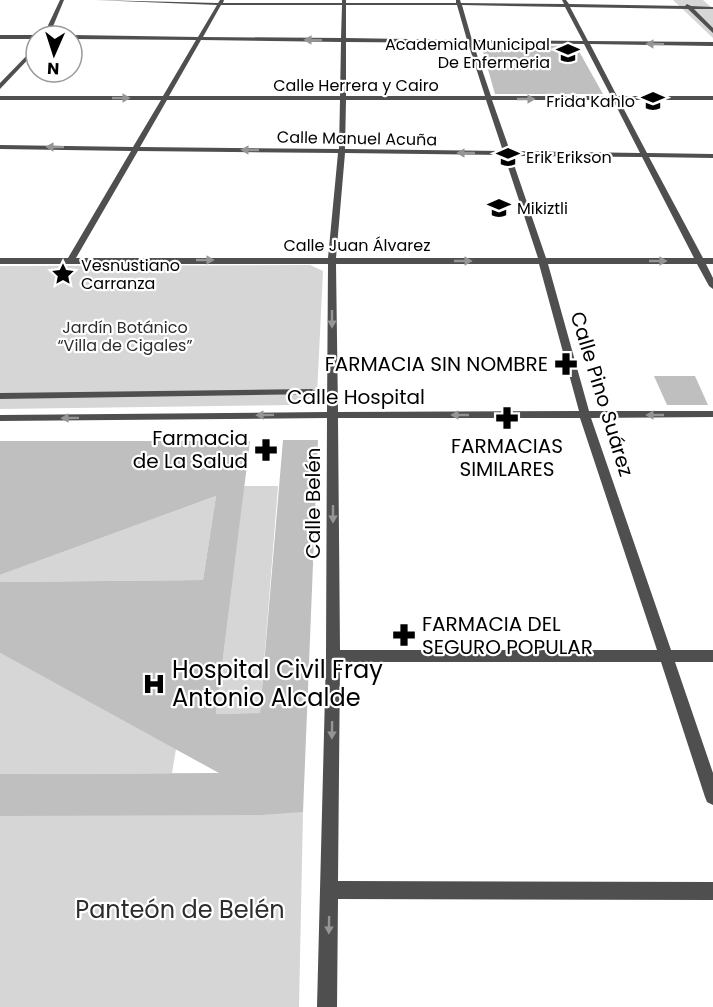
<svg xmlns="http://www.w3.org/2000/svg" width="713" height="1007" viewBox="0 0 713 1007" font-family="Poppins,sans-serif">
	<rect width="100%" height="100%" fill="#fff"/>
	<g fill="#d6d6d6">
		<polygon points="673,0 703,0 713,9 713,38"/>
		<polygon points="310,265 323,271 317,395 295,405 0,409 0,266"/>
		<polygon points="244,486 278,486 260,713 216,714"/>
		<polygon points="216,496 203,580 0,582 0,575"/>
		<polygon points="0,653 176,749 172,773 0,774"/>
		<polygon points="303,812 299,1007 0,1007 0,815"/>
	</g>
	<g fill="#bfbfbf">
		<polygon points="481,45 576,46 603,94 495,94"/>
		<polygon points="654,376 695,376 708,405 667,405"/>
		<polygon points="283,440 318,440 303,812 261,815 0,816 0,774 219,773 0,653 0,582 203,580 216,496 0,575 0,441 250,441 216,714 260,713"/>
	</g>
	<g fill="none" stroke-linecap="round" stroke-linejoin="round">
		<polygon fill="#4f4f4f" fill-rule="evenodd" points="312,389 317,392 316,394 0,399 0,393"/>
		<g fill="#4f4f4f" fill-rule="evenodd">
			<polygon points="60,0 64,0 49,36 43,36"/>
			<path d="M95,0L218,3L220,0H224L223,3H342V0H346V3H456V0H460L461,3L564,4L562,0H566L569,4L685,6L687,4L691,6L713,7V9H694L713,28V33L688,9L570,7L588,41L713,42V46L590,44L617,96H713V100H619L647,153L713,154V158L649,157L703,258H713V264H706L713,278V289L709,286L697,264H548L589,411H713V417L591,418L671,650H713V662H675L713,773V805L707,802L705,797L661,662H340L338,881L713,882V900L338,899L337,1007H317L326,656L327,418L0,421V415L327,412L328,264H0V258H68L131,151L0,149V145L133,147L161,100H0V96H163L196,40L72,39V36H70L72,35L198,37L217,5ZM221,5H342L341,38L203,37ZM346,5H457L467,40L346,38ZM462,5L565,7L583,41L472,40ZM201,40L341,42L340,96H169ZM346,42L468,43L485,96H346ZM473,43L584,44L611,96H491ZM167,100H340L339,149L140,147ZM346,100H486L503,151L345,149ZM492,100H613L640,153L510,151ZM138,151L338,153L328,258H76ZM345,153L504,155L538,258H336ZM511,156L642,157L694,258H546ZM336,264H539L579,411L338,412ZM338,418H580L657,650H340Z"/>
			<polygon points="0,35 36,35 38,36 36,36 36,39 0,39"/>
			<polygon points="36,46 36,51 0,89 0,83"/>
		</g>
	</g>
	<defs><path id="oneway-solid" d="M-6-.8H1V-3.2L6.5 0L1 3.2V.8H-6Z" transform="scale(1.5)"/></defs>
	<g fill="#959595">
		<use href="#oneway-solid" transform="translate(313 40) rotate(-179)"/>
		<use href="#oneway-solid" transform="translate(655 44) rotate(-179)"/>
		<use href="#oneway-solid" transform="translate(121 98)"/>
		<use href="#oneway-solid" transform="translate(526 99)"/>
		<use href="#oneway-solid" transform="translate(55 147) rotate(-179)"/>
		<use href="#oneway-solid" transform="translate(250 150) rotate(-179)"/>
		<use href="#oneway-solid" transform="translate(466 153) rotate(-180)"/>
		<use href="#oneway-solid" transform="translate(205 260)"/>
		<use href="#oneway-solid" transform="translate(463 261)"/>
		<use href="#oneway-solid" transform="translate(658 261)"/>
		<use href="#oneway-solid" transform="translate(332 319) rotate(90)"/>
		<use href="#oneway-solid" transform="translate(265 415) rotate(179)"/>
		<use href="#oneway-solid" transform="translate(460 415) rotate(-180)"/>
		<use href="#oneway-solid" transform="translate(655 415) rotate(180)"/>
		<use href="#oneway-solid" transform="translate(70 418) rotate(179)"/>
		<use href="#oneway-solid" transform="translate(333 514) rotate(90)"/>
		<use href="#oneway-solid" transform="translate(332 730) rotate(91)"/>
		<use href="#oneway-solid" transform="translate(329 925) rotate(91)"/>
	</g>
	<defs>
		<g id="university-bare" transform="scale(1.8)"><path d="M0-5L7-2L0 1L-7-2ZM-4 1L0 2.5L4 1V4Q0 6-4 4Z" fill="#000" stroke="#fff" stroke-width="2.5" paint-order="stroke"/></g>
		<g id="school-bare" transform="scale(1.8)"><path d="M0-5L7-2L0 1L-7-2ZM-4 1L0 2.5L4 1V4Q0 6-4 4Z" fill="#000" stroke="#fff" stroke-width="2.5" paint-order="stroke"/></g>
		<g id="sight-bare" transform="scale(1.8)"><path d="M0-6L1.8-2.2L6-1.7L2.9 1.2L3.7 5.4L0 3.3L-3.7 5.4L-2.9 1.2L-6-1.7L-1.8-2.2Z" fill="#000" stroke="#fff" stroke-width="2.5" paint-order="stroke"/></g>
		<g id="pharmacy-bare" transform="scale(1.8)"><path d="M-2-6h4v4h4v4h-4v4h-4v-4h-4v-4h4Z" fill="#000" stroke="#fff" stroke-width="2.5" paint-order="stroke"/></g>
		<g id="hospital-bare" transform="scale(1.8)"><path d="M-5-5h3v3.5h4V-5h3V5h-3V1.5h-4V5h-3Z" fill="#000" stroke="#fff" stroke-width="2.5" paint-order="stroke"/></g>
	</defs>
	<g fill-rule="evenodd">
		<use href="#university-bare" x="568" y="53"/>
		<use href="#school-bare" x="653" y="101"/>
		<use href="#school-bare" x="508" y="157"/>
		<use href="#school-bare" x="499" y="208"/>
		<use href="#sight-bare" x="63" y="274"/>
		<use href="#pharmacy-bare" x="566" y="364"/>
		<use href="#pharmacy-bare" x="507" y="418"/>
		<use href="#pharmacy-bare" x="266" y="450"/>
		<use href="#pharmacy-bare" x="404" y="635"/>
		<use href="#hospital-bare" x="154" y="684"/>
	</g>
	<g text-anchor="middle" stroke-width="4.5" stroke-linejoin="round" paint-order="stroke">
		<g font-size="16" fill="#000" stroke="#fff" text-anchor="start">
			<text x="550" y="50" text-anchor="end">Academia Municipal<tspan x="550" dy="18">De Enfermeria</tspan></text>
			<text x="635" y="107" text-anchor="end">Frida Kahlo</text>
			<text x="526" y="163">Erik Erikson</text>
			<text x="517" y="214">Mikiztli</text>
			<text x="81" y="271">Vesnustiano<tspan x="81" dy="18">Carranza</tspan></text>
		</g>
		<g font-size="16" fill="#000" stroke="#fff">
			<text x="356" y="91">Calle Herrera y Cairo</text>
			<text transform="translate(357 138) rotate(1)" y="6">Calle Manuel Acuña</text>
			<text x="357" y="251">Calle Juan Álvarez</text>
		</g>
		<g font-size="16" fill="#2d2d2d" stroke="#fff">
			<text x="125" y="333">Jardín Botánico<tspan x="125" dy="18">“Villa de Cigales”</tspan></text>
		</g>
		<g font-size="20" fill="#000" stroke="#fff" text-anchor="end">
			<text x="548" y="371">FARMACIA SIN NOMBRE</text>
			<text x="248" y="445">Farmacia<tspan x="248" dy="23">de La Salud</tspan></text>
			<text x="507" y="453" text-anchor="middle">FARMACIAS<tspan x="507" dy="23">SIMILARES</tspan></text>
			<text x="422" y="631" text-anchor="start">FARMACIA DEL<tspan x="422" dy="23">SEGURO POPULAR</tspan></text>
		</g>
		<g font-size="20" fill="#000" stroke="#fff">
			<text transform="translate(602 394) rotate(73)" y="7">Calle Pino Suárez</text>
			<text x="356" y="404">Calle Hospital</text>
			<text transform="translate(313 503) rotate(-90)" y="7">Calle Belén</text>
		</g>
		<g font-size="24" fill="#000" stroke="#fff" text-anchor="start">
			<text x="172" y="678">Hospital Civil Fray<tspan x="172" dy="28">Antonio Alcalde</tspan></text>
		</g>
		<g font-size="24" fill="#2d2d2d" stroke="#fff">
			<text x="180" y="918">Panteón de Belén</text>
		</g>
	</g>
	<g transform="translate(54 54) rotate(183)"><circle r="28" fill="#ffffff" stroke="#999999" stroke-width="1.5"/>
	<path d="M0-4.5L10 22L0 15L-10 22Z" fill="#000000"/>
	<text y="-9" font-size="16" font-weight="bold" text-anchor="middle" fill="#000000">N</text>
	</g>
</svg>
